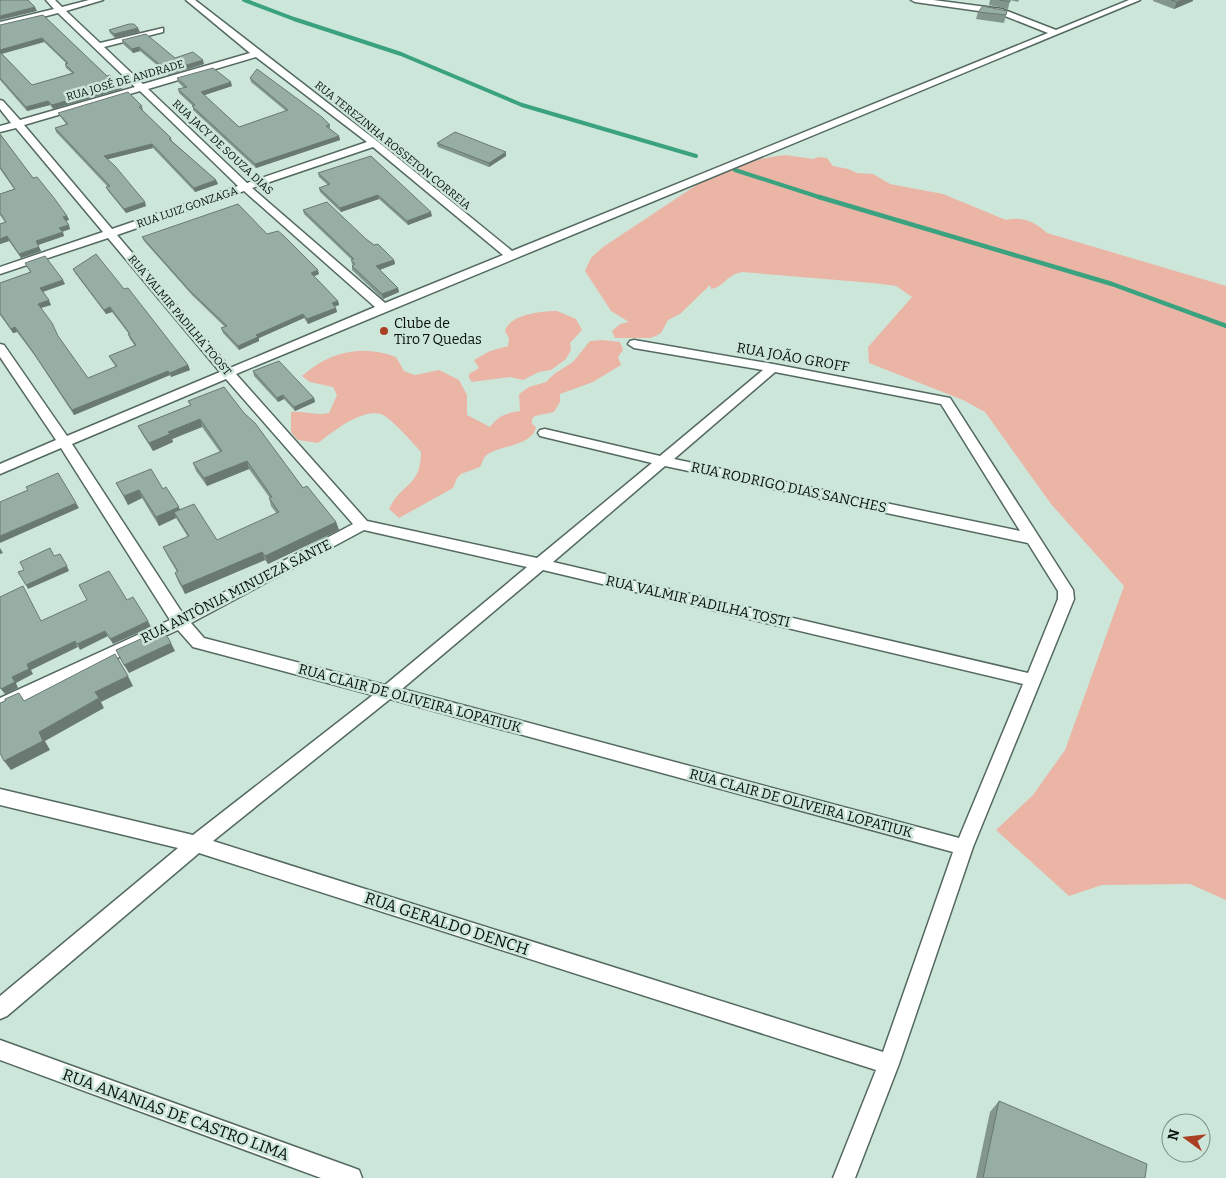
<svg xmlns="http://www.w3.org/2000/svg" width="1226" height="1178" viewBox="0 0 1226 1178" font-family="Bitter,serif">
	<rect width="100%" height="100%" fill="#cde6da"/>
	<g fill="#ebb5a6">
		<path d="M786,155L813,159L818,157L827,158L833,166L848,169L857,173L873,174L890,184L943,194L1006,220C1023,216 1035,222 1047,233L1226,286V900L1190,884L1102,885L1069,896L996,830L1033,795L1065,750L1124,586L1051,504L985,412L963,400L869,363L868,347L912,297L896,286L873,283L742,272C726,275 724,287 711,289L710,285L680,314L668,320L661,333L656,336L650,338H615L612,331L620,324L629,322L611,311L585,271L591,258L603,247L695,186L703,179C712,178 717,173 725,170C745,162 765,157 786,155Z"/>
		<path d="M557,311L576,319L582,330L570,343L571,350L566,359L551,370L539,372L523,380L510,377L472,382L469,378V374L479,368L474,360L490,351L508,346L509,338L505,331C510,314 542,311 557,311Z"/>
		<path d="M603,340L620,342L623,350L618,357L621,365L593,382L560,394V402L554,412L535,416L532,419V424L536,427C532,446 502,445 488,454C483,457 483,462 480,467L461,474L457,478L453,488L399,518L389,509C401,483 421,487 421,452C414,444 390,417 381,414C360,409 333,432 318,443L298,440L291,432V412C305,411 315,416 329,413L337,395L333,387L310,382L302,376C329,352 361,344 396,357L404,371L415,375L439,370L459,380L467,395V415L490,427C498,416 506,413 520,411L519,394L529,387L546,382L554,374L573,362L590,341Z"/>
	</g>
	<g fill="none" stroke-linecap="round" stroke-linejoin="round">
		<g stroke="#3aa27f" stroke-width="4">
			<polyline points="244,0 294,19 401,54 522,105 696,156"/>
			<polyline points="735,170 822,198"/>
		</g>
		<polyline stroke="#3aa27f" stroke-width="4.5" points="819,197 1112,284 1226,326"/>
		<g stroke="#546960" stroke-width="3">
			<g id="street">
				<path d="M46,0H55L62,7L89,0H103L66,11L100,43L163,28V32L104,47L143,84L250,53L186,0H195L377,141L512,251L1048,33L1000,14L915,2L911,0H933L1002,9L1056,30L1129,0H1140L236,374L367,521L537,558L652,463L540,436L538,433L540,430L545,429L660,456L763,370L634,348L628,344L630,341L634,340L773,364L950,398L1073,590L1074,599L973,847L899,1064L855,1178H833L876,1070L199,853L7,1016L0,1019V996L178,848L0,805V789L193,835L373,695L193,647L178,630L0,712V698L170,620L61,448L0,474V464L56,440L0,357V344L4,345L67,436L220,372L108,238L0,274V267L103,232L16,128L0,132V126L11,123L0,109V100L3,101L20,120L135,87L58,13L0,28V22L54,9ZM256,57L367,142L247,183L148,89ZM140,91L238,186L112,229L24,125ZM373,147L503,255L385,303L252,188ZM244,191L375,307L230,368L117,235ZM775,372L941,404L1020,531L674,459ZM226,379L353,524L183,614L72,444ZM665,466L1028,543L1058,591V599L1028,673L553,562ZM364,530L527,567L385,685L204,638L191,623ZM543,570L1023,684L959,838L402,689ZM390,699L953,852L883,1052L213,841Z"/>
				<polygon points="0,1040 351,1167 359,1170 362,1178 321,1178 0,1060"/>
			</g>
		</g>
		<use href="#street" fill="#fff" fill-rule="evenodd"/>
	</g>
	<g fill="#82968d" fill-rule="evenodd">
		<polygon points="990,0 1019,0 1018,2 1010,0 1008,9 989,5"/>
		<polygon points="1153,0 1193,0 1193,1 1174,9 1153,1"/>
		<polygon points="1007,11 1004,23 976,19 978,12"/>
		<path d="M43,15L107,76L120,85L122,89L53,109L50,105L27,111L0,80V25ZM44,42L66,63L65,64L66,68L72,73L32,85L2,54Z"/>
		<polygon points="109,30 140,32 115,38 110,33"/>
		<polygon points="122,40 175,58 204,64 169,75 140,51 133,53 123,44"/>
		<polygon points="177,78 232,86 204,95 239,127 286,111 251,82 250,78 330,125 330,129 339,136 340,140 256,168 193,110 193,106 179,93 178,89 184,88 178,82"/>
		<polygon points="142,106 143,110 142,110 171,138 172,141 216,180 218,184 195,192 153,148 107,159 146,206 126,213 108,191 106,187 108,187 56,132 55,128 66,124 60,116 58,113"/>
		<polygon points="0,134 33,178 67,216 69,220 66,221 70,229 62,232 64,236 38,245 41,251 21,258 9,241 0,244 0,224 5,222 0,215 0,194 14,189 0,169"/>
		<polygon points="437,143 506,156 489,167 438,147"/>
		<polygon points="371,156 432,216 408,225 379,199 341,212 320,192 319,188 328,185 319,177 318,173"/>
		<polygon points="303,210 366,239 394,260 395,264 379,270 398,288 399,292 383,299 352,270 352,266 353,265 352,264 351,260 352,260 304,214"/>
		<polygon points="267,234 319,274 314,276 338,301 339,305 335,306 337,312 308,324 304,318 259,338 259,341 239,350 223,333 221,328 225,327 192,295 144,241 142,237"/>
		<polygon points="25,263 65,284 43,292 51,305 41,308 58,336 88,378 116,367 111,360 109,356 135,346 130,339 128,334 129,334 112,312 106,314 75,273 73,269 124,289 188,365 190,370 171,377 170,375 74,415 35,356 17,332 13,333 0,315 0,283 30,272"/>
		<polygon points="253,371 314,398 315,402 295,411 284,399 278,402 254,376"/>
		<polygon points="188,401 244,413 303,488 336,522 339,530 268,564 265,560 185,594 178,581 175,573 177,572 167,555 163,547 188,537 176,518 159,526 142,498 128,505 116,483 163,489 180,510 217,540 277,514 271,506 269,498 270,498 249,469 207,486 196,471 193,463 220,452 202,427 172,439 173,442 153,451 142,434 138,426 190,405"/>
		<polygon points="999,1101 1145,1178 976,1178 990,1112"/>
	</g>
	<g fill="#6a7a73">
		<polygon points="1182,0 1193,0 1193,1 1174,9 1177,2"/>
		<polygon points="35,7 37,11 0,20 0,16"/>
		<polygon points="138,28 140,32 115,38 114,34"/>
		<polygon points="42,38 44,42 0,54 0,50"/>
		<polygon points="139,47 140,51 133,53 132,49"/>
		<polygon points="203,60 204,64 169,75 167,71"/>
		<polygon points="231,82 232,86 202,96 201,92"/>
		<polygon points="120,85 122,89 53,109 52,105"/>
		<polygon points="48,101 50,105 27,111 26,107"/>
		<polygon points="339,136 340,140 256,168 255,164"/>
		<polygon points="152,144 153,148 105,160 104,156"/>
		<polygon points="506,152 506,156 489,167 489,163"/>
		<polygon points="216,180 218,184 195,192 194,188"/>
		<polygon points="378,195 379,199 341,212 340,208"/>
		<polygon points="145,202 146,206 126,213 124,209"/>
		<polygon points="431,212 432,216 408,225 407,221"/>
		<polygon points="67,216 69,220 65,221 63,217"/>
		<polygon points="69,225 70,229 61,232 59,228"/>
		<polygon points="63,232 64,236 38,245 36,241"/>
		<polygon points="7,236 9,241 0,244 0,239"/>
		<polygon points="39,247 41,251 21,258 19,254"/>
		<polygon points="394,260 395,264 377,271 376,266"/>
		<polygon points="318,270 319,274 312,277 311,273"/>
		<polygon points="63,280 65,284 42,292 40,288"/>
		<polygon points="398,288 399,292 383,299 382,294"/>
		<polygon points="49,300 51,305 40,308 38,304"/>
		<polygon points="338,301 339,305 333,307 332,303"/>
		<polygon points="110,307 112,312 106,314 104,310"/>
		<polygon points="336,308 337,312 308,324 307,319"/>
		<polygon points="303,314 304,318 259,338 259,341 239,350 238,346 256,335"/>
		<polygon points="15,327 17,332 13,333 11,329"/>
		<polygon points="188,365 190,370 171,377 170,373"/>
		<polygon points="168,371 170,375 74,415 72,410"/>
		<polygon points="283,395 284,399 278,402 277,398"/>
		<polygon points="314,398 315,402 295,411 294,407"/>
		<polygon points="200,419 202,427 172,439 173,442 153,451 149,443 168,432"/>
		<polygon points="247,461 249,469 207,486 204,478"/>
		<polygon points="139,490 142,498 128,505 124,496"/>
		<polygon points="76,503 79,508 0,543 0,536"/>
		<polygon points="179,507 182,516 174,512 176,518 159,526 156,517"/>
		<polygon points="336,522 339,530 268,564 265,556"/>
		<polygon points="0,548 3,553 0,554"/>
		<polygon points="262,552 265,560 185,594 182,586"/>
		<polygon points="67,566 69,571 28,589 26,585"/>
		<polygon points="148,621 151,627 113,644 110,639"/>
		<polygon points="105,631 108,636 80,650 77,644"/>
		<polygon points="75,641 78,647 31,670 33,674 16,683 18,688 5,694 1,689 12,677 27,664"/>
		<polygon points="171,643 175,651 129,673 124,665"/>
		<polygon points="128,676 133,686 101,702 95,692"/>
		<polygon points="99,698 104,708 45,741 50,750 11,770 4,761 39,732"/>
	</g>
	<g fill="#97aea4" stroke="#6a7a73">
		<polygon points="0,0 28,0 35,7 0,16"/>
		<polygon points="1000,0 1010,0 1010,2"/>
		<polygon points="1171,0 1182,0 1177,2"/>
		<polygon points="983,6 1007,11 1006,15 978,12"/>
		<polygon points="43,15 107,76 110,75 120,85 52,105 48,101 26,107 0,78 0,52 32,85 74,73 65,64 68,63 42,38 0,50 0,25"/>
		<polygon points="129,24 134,24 138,28 114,34 109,30"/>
		<polygon points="146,34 175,58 193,52 203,60 167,71 139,47 132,49 122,40"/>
		<polygon points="213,68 231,82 201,92 239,127 288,110 250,78 257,69 322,117 330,125 326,126 339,136 255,164 192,106 195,105 178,89 187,87 177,78"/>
		<polygon points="128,92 142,106 139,107 171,138 169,139 216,180 194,188 152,144 104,156 115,166 145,202 124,209 106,187 110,186 55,128 68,124 58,113"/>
		<polygon points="455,132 506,152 489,163 437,143"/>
		<polygon points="0,134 33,178 37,177 54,198 67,216 63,217 69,225 59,228 63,232 36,241 39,247 19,254 7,236 0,239 0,224 6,222 0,213 0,194 15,189 0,167"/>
		<polygon points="371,156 431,212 407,221 378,195 340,208 319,188 330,184 318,173"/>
		<polygon points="327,202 366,239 374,245 378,244 394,260 376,266 398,288 382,294 352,266 355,264 351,260 354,259 303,210"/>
		<polygon points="238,204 267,234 278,231 283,235 318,270 311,273 338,301 332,303 336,308 307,319 303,314 256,335 258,337 238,346 221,328 227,326 190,291 142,237"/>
		<polygon points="96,254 124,289 128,288 188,365 170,373 168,371 72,410 33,352 15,327 11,329 0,313 0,283 31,272 25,263 45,256 63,280 40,288 49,300 38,304 52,323 58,336 88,378 117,366 109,356 136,345 128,334 130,334 110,307 104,310 73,269"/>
		<polygon points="279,361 314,398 294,407 283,395 277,398 253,371"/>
		<polygon points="224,387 244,413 255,423 303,488 307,486 336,522 265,556 262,552 182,586 175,573 178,571 163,547 189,536 174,512 194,504 217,540 279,512 269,498 272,497 247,461 204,478 193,463 222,451 200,419 168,432 170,434 149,443 138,426 191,405 188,401"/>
		<polygon points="151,469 163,489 166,487 179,507 156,517 139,490 124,496 116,483"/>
		<polygon points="58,473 76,503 0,536 0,502 28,490 26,487"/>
		<polygon points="50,548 54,556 60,554 67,566 26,585 18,572 24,570 20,562"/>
		<polygon points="109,571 127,600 133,597 148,621 110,639 105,631 77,644 75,641 27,664 29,669 12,677 15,682 1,689 0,687 0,597 23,586 41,621 87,600 79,585"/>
		<polygon points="163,629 171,643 124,665 116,650"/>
		<polygon points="115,654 128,676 95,692 99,698 39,732 43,741 4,761 0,753 0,703 5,701 5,699 19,693 24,701"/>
		<polygon points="999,1101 1147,1164 1145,1178 983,1178"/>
	</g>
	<circle fill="#a94024" stroke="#cde6da" stroke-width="2" cx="384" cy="331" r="5"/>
	<g text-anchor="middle" stroke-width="5" stroke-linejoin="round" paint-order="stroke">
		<g font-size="11" fill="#07100c" stroke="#cde6da">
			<text transform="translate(125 80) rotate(-16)" y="4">RUA JOSÉ DE ANDRADE</text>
			<text transform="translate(393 145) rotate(39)" y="4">RUA TEREZINHA ROSSETON CORREIA</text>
			<text transform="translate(223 147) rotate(43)" y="4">RUA JACY DE SOUZA DIAS</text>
			<text transform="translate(187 207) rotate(-19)" y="4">RUA LUIZ GONZAGA</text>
			<text transform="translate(180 315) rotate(50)" y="4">RUA VALMIR PADILHA TOOST</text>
		</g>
		<g font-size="14" fill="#07100c" stroke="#cde6da" text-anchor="start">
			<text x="394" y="328">Clube de<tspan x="394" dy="16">Tiro 7 Quedas</tspan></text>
		</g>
		<g font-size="14" fill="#07100c" stroke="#cde6da">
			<text transform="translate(793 357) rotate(10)" y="5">RUA JOÃO GROFF</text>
			<text transform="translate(789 487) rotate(12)" y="5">RUA RODRIGO DIAS SANCHES</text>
			<text transform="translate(236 591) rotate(-27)" y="5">RUA ANTÔNIA MINUEZA SANTE</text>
			<text transform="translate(698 601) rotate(13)" y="5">RUA VALMIR PADILHA TOSTI</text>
			<text transform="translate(410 698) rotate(15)" y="5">RUA CLAIR DE OLIVEIRA LOPATIUK</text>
			<text transform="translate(801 803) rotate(15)" y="5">RUA CLAIR DE OLIVEIRA LOPATIUK</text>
		</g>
		<g font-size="16" fill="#07100c" stroke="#cde6da">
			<text transform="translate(447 923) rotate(18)" y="6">RUA GERALDO DENCH</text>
			<text transform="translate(176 1114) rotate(20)" y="6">RUA ANANIAS DE CASTRO LIMA</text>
		</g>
	</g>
	<g transform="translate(1186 1138) rotate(285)"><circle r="24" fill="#cde6da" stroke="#7e9088"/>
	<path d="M0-4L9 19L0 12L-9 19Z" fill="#a94024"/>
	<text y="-8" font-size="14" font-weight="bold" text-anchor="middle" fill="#07100c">N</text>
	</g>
</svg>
